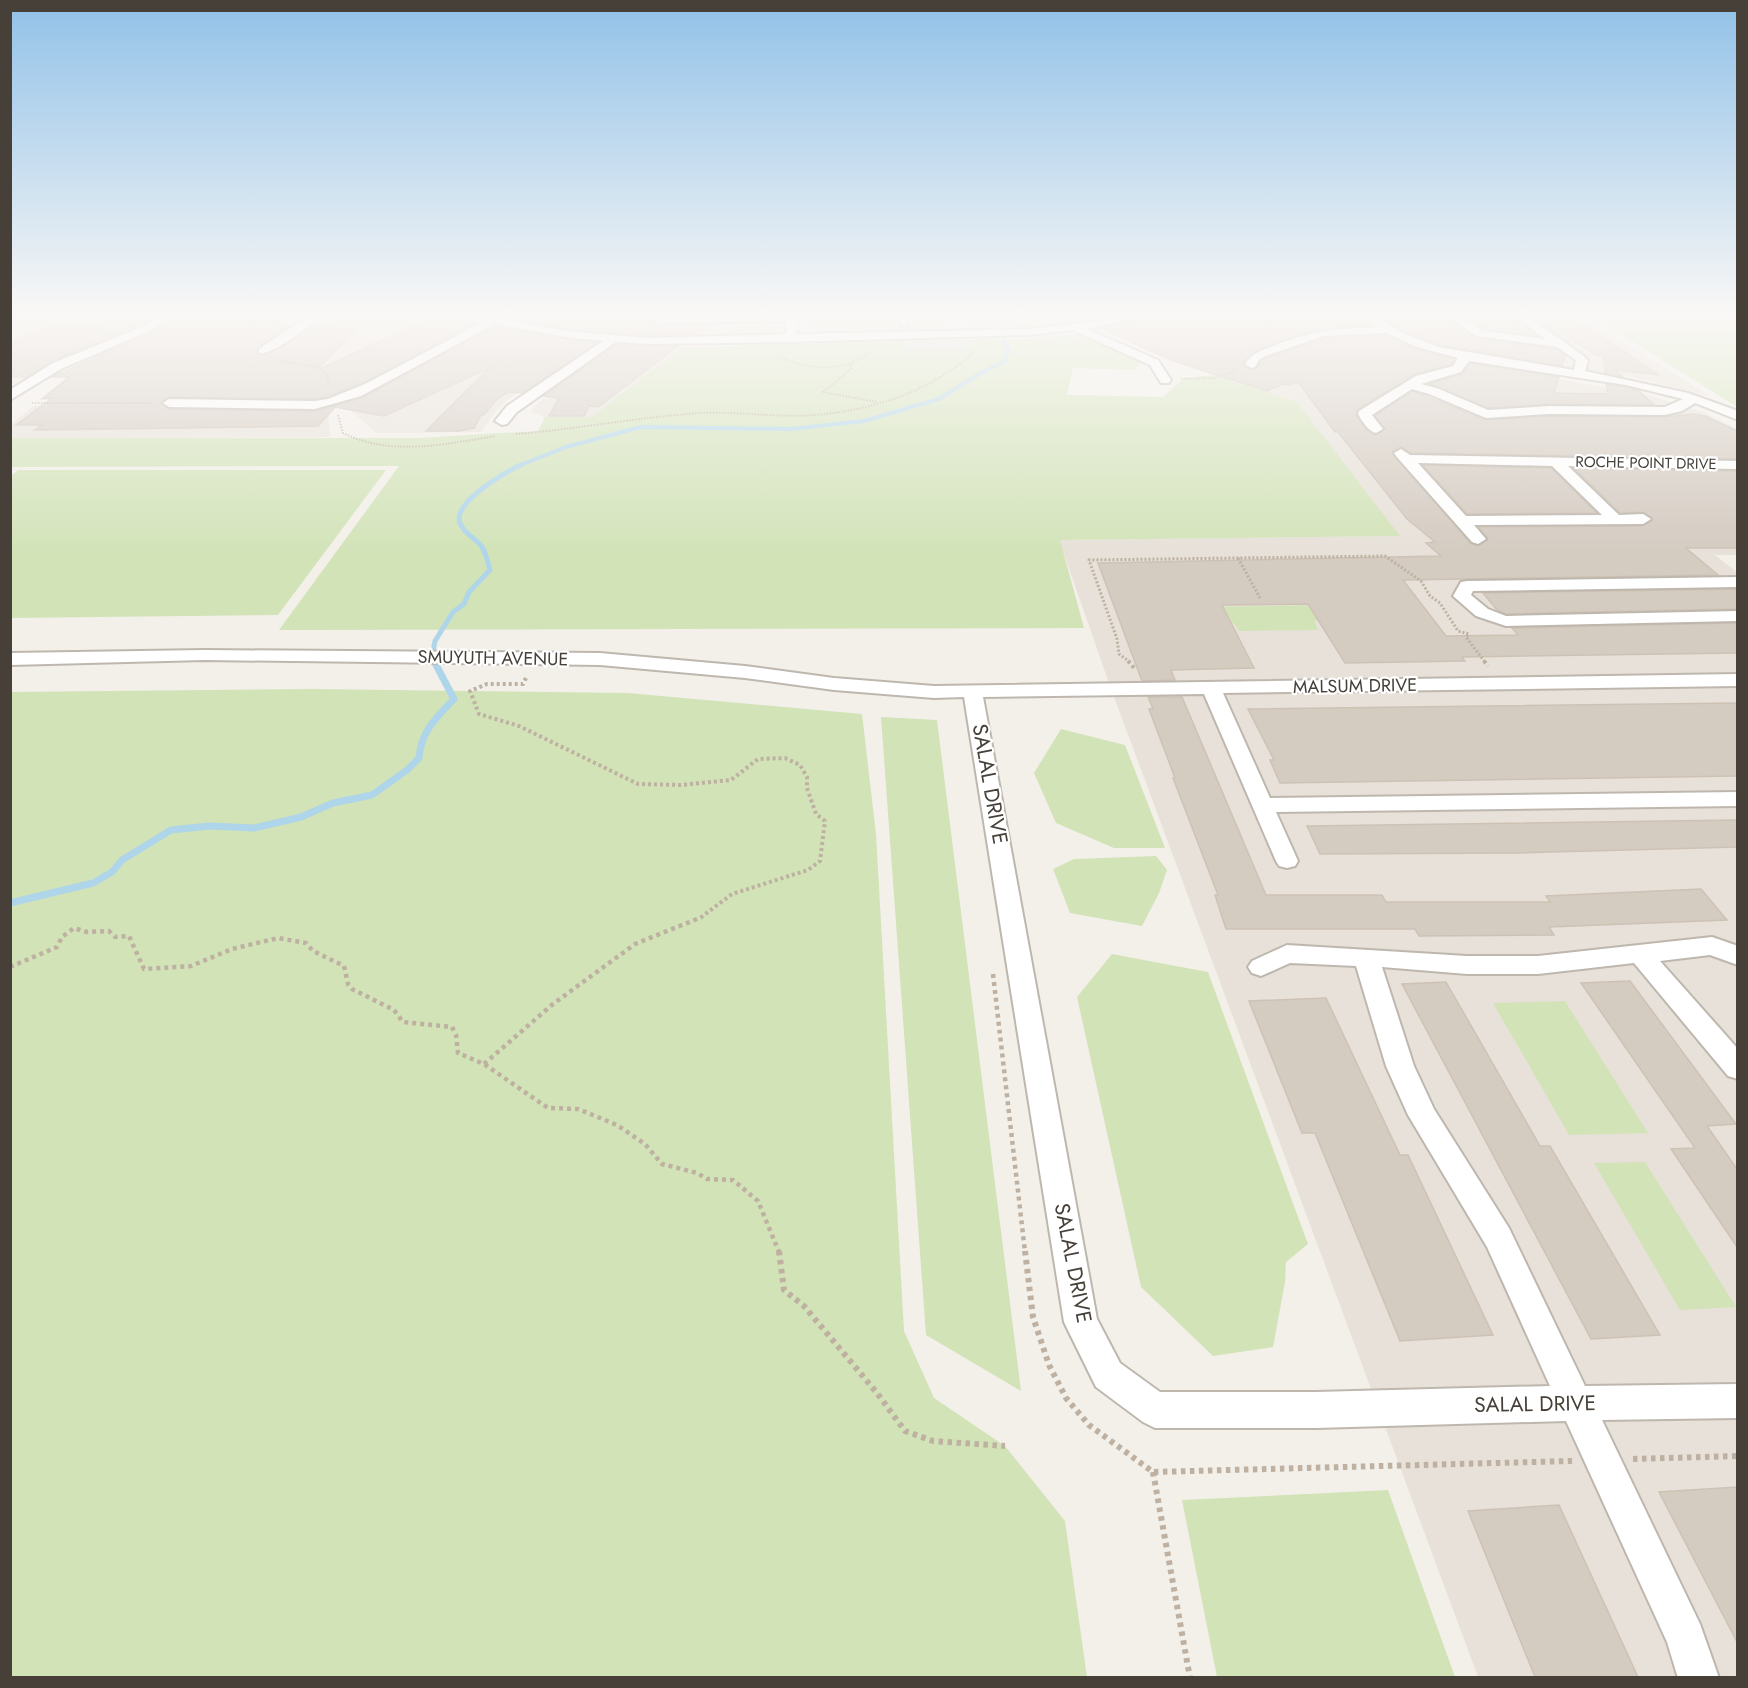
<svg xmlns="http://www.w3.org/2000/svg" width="1748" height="1688" viewBox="0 0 1748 1688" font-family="Jost,sans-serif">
	<rect width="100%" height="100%" fill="#f3f0ea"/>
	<g fill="#e7e1d9">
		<polygon points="11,316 150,316 155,317 136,328 47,364 11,387"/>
		<polygon points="327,316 433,316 470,322 340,394 329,371 323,366 325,364 272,358 317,326"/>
		<polygon points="508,316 777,316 777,331 770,333 666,336 592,331"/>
		<polygon points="807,316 944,316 950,329 818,332 811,330"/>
		<polygon points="967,316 1110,316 1059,324 971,328"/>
		<polygon points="1389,316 1583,316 1709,396 1637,378 1461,349 1438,343 1398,324"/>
		<polygon points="492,329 587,346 507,400 493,415 482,432 376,433 345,405 374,395"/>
		<polygon points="1370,335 1451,360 1648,395 1703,412 1737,429 1737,555 1715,555 1738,573 1737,1677 1478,1677 1110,686 1059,540 1399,536 1297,402 1223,378 1242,371 1257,376 1328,338"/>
		<polygon points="683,347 591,417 545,417 529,412 542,400 616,348"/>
		<polygon points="34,406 101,406 130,411 328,408 330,437 11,438 11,424"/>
	</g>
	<g fill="#d2e3b8">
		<polygon points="1592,316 1737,316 1737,407"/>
		<polygon points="1079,334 1078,337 1089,338 1140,363 1134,370 1073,368 1067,395 1163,397 1184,378 1214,375 1297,402 1400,536 1060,540 1084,628 279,630 399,466 11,467 10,438 417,438 538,431 545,417 591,417 683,347 1032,338"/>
		<polygon points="18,470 386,470 278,615 11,618 11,476"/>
		<polygon points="1333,605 1343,621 1314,621 1318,630 1239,631 1234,623 1205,623 1198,607"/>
		<polygon points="312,689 628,693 862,714 876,834 904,1331 934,1398 1005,1446 1065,1521 1087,1677 11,1677 11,692"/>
		<polygon points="881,717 937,720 1021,1391 926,1335"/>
		<polygon points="1061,729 1125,745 1165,848 1114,848 1056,823 1034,773"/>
		<polygon points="1156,856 1167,870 1159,893 1142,926 1070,913 1053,869 1074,859"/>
		<polygon points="1112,954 1208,972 1308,1244 1286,1262 1285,1282 1273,1347 1213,1356 1141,1287 1077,997"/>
		<polygon points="1565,1001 1648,1133 1569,1135 1493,1003"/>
		<polygon points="1645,1162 1736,1307 1680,1310 1594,1163"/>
		<polygon points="1388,1490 1455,1677 1217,1677 1182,1500"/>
	</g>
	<polygon fill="#e2e0de" points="964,341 967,348 907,349 905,342"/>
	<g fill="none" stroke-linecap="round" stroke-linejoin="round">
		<g stroke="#aed5e9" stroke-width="4">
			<polyline points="978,316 988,327"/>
			<polyline points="518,466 566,447 641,427 791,429 864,421 939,399 984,371 1004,362 1009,349 1003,340"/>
		</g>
		<path stroke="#aed5e9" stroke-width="5" d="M435,662L432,657L435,641L453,612L464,604L469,592L490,570C488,563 486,553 482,547C476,538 465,535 460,523C452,503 506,471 521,465"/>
		<path stroke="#aed5e9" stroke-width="7" d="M10,903L93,883L112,872L122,860L171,830L209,826L254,828L301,817L333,803L372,795L407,770L419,758C421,731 436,718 454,699L434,661"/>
	</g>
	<g fill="#d4cbc1" stroke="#cec2b5" stroke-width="1.5">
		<polygon points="194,316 286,316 277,325 291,325 258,347 257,353 259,355 282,347 314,324 334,323 342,316 369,316 317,370 432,318 459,322 460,316 463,316 465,320 477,323 364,382 327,397 315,399 169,397 161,402 169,409 316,411 362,398 495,326 597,343 522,393 508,392 496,400 484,415 481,415 474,428 459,431 426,431 489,368 384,416 335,407 318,426 35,430 42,425 16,425 52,398 42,399 69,377 52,377 155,331 170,320 183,320"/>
		<polygon points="499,316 646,316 655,317 655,324 707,325 694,334 649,336 565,329"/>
		<polygon points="1138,316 1362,316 1371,325 1314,331 1266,346 1254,352 1243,363 1244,366 1252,370 1267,358 1324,338 1387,335 1413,348 1454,359 1452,364 1415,374 1358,409 1356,415 1366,430 1375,435 1385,429 1375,416 1412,391 1486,420 1549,416 1665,417 1694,414 1705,416 1737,431 1737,459 1411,453 1400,447 1392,452 1470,543 1477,546 1488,539 1479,527 1643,526 1653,520 1643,512 1620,513 1574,468 1737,471 1737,548 1686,548 1718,575 1403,580 1446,636 1518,635 1512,628 1737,623 1737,653 1462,657 1465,661 1345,663 1308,604 1222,605 1254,668 1171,670 1175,680 1142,681 1098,563 1441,556 1426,543 1435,542 1407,519 1338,432 1335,432 1298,382 1289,385 1284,384 1267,391 1173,361 1100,328 1136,320"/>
		<polygon points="1380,316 1446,316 1476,338 1556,349 1565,355 1562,366 1440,345 1406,332"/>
		<polygon points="1464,316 1513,316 1537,336 1484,329"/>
		<polygon points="1530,316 1571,316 1659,375 1615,370 1623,377 1605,373 1603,355 1596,355 1570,338 1569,343"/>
		<polygon points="114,318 151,319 52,361 27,377 10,376 10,342 62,322 98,325"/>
		<polygon points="617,344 678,346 598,407 589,406 584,416 549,416 559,398 544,396"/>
		<polygon points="1470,363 1559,377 1554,393 1608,394 1606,384 1626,387 1638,390 1654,405 1549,404 1488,408 1429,384 1462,374"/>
		<polygon points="1423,465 1551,468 1597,513 1467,514"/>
		<polygon points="1735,589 1737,592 1737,609 1506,614 1497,610 1483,593"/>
		<polygon points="1148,697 1182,697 1266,895 1382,895 1386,902 1550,902 1546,896 1701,889 1727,920 1549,927 1554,935 1419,936 1415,929 1226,929 1215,895 1218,895 1173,778 1175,778 1149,709 1153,709"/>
		<polygon points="1737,703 1737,776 1280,783 1270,760 1274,760 1248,709"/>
		<polygon points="1737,820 1737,847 1519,853 1320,854 1307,826"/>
		<polygon points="1630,981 1736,1124 1707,1126 1737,1169 1737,1247 1671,1149 1695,1148 1581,983"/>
		<polygon points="1446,982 1540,1146 1550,1146 1660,1335 1591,1339 1402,984"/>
		<polygon points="1326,998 1400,1155 1408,1155 1493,1335 1400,1341 1315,1133 1302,1133 1249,1001"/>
		<polygon points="1737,1487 1737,1642 1659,1492"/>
		<polygon points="1559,1505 1638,1677 1535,1677 1468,1511"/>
	</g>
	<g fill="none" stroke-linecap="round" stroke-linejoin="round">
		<g stroke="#beb7ae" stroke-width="4">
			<g id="service">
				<polygon points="795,316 806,316 783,321 664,323 661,321 664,319 783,317"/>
				<polygon points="900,316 906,316 907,327 902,326"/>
			</g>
		</g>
		<g stroke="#beb7ae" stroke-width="4">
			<g id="minor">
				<polygon points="159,316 171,316 154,329 61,369 10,400 10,390 53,363 146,325"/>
				<path d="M308,316H319C311,326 271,356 259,353V349Z"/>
				<polygon points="465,316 494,317 565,331 649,338 786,334 787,316 797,316 797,334 1030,329 1099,321 1119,316 1136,316 1135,318 1087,329 1158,360 1171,380 1169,383 1161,383 1150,365 1072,330 1030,335 791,342 649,344 616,342 517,412 507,424 502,425 495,421 507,406 603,341 565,337 495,324 361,396 315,409 169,407 163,403 169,399 315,401 328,399 365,384 483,322 466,318"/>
				<path d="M1364,316H1376L1405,334L1439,347L1574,370L1576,360L1557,347L1476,336L1448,316H1460L1483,331L1545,339L1515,316H1527L1584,356L1588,361L1585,371L1688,393L1738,411V420L1695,403L1682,411L1665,415L1549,414L1486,418L1429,394L1412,389L1372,415L1383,429L1376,433C1368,431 1362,421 1358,414L1359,411L1416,376L1453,366L1458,358L1414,346L1387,333L1324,336L1266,356L1260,359L1255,367L1251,368L1245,364C1253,352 1263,350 1276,345C1313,330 1338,329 1377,327ZM1469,361L1626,385L1683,399L1665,407L1549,406L1488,410L1437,388L1421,384L1461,372Z"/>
				<path d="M1401,449L1410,455L1738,461V469L1568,466L1619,515L1643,514L1651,519L1643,524L1474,525L1486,539L1478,544L1472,542L1396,456L1394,453ZM1418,463L1552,466L1602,515L1466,516Z"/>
				<polygon points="1738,577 1738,587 1473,591 1471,595 1488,609 1506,616 1738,611 1738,621 1506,626 1476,616 1453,596 1461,582 1467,581"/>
				<polygon points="205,650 600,653 745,666 834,678 934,686 1738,674 1738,686 1223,693 1270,798 1738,792 1738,806 1276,812 1298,861 1295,866 1287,868 1279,866 1276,861 1204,694 983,697 1097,1319 1120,1363 1160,1392 1316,1392 1550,1386 1487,1247 1408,1115 1386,1066 1356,966 1290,963 1261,976 1252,973 1248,967 1252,961 1287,945 1467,956 1538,956 1712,937 1738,946 1738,965 1710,955 1660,961 1738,1049 1738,1079 1728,1076 1634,963 1538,974 1467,974 1382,967 1414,1066 1434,1109 1509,1228 1585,1386 1738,1384 1738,1418 1602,1420 1700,1624 1719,1678 1678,1678 1667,1642 1566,1421 1316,1428 1155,1428 1143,1422 1096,1387 1064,1322 964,697 934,698 834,690 745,678 600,665 205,660 10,665 10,653"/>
			</g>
		</g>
		<g stroke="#beb1a1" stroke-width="2" stroke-dasharray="1.5 1.5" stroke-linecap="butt">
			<polyline points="1724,316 1738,322"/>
			<path d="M778,356C809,370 841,373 870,353"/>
			<polyline points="280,361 319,367 328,377 328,386"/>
			<polyline points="851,365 851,369 823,392 877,402"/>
			<polyline points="1181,379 1215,378 1235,371"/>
			<polyline points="32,403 151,403"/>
			<path d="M338,415L343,433C392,457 444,444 496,436"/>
			<path d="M516,434C578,429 639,417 701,413C739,411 777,418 815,415C874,410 933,391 976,350"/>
		</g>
		<g stroke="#beb1a1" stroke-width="3" stroke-dasharray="2 2" stroke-linecap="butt">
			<polyline points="1238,558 1260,598"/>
			<polyline points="1130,662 1119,654 1117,639 1089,560 1385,556 1421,581 1430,596 1440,603 1458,631 1469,634 1466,637 1485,662"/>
		</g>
		<g stroke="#beb1a1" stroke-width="4" stroke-dasharray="3 3" stroke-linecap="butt">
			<polyline points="1128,661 1136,670"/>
			<polyline points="1484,661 1488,666"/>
			<polyline points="526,678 523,684 487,684 470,691 479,714 519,726 638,784 681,785 731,780 758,759 785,758 800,765 807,777 807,788 816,814 825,821 820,861 808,870 732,894 700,918"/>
		</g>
		<g stroke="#beb1a1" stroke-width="4.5" stroke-dasharray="4 4" stroke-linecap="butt">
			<polyline points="10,967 57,947 62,937 74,928 87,932 109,931 115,937 129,936 144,969 191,966 232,949 278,938 306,943 313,951 344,966 348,984 352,989 394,1010 403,1022 452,1027 456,1035 458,1053 484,1064 548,1108 578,1109 617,1125 645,1144 662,1164 697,1173 707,1179 733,1180 758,1201 779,1252"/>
			<polyline points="993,974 1025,1252"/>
			<polyline points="484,1064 553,1004 635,944 702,917"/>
		</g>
		<g stroke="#beb1a1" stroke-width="6" stroke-dasharray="4.5 4.5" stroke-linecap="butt">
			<polyline points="779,1251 784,1290 804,1306 877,1393 905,1431 933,1441 1005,1446"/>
			<polyline points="1025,1251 1033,1317 1049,1365 1066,1398 1089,1425 1153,1472 1572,1461"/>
			<polyline points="1633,1459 1738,1456"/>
			<polyline points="1153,1472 1190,1678"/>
		</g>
		<use href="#service" fill="#fff" fill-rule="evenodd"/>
		<use href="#minor" fill="#fff" fill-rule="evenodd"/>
	</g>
	<linearGradient id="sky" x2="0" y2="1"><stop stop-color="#91c1e8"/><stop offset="0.57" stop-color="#faf8f6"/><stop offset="1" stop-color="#faf8f6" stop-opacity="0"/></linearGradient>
	<rect width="1748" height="552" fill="url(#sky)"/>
	<g text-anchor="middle" stroke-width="4.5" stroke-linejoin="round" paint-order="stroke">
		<g font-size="15" fill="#464039" stroke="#fff">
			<text transform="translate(1646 463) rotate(1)" y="5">ROCHE POINT DRIVE</text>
		</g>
		<g font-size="18" fill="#464039" stroke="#fff">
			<text transform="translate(493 658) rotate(1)" y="6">SMUYUTH AVENUE</text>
			<text transform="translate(1355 686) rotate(-1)" y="6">MALSUM DRIVE</text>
		</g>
		<g font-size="21" fill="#464039" stroke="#fff">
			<text transform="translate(990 784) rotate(80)" y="7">SALAL DRIVE</text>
			<text transform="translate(1073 1263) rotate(79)" y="7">SALAL DRIVE</text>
			<text transform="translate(1535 1404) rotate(-1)" y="7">SALAL DRIVE</text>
		</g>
	</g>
	<rect width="1748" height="1688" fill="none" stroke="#464039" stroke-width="24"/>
</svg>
